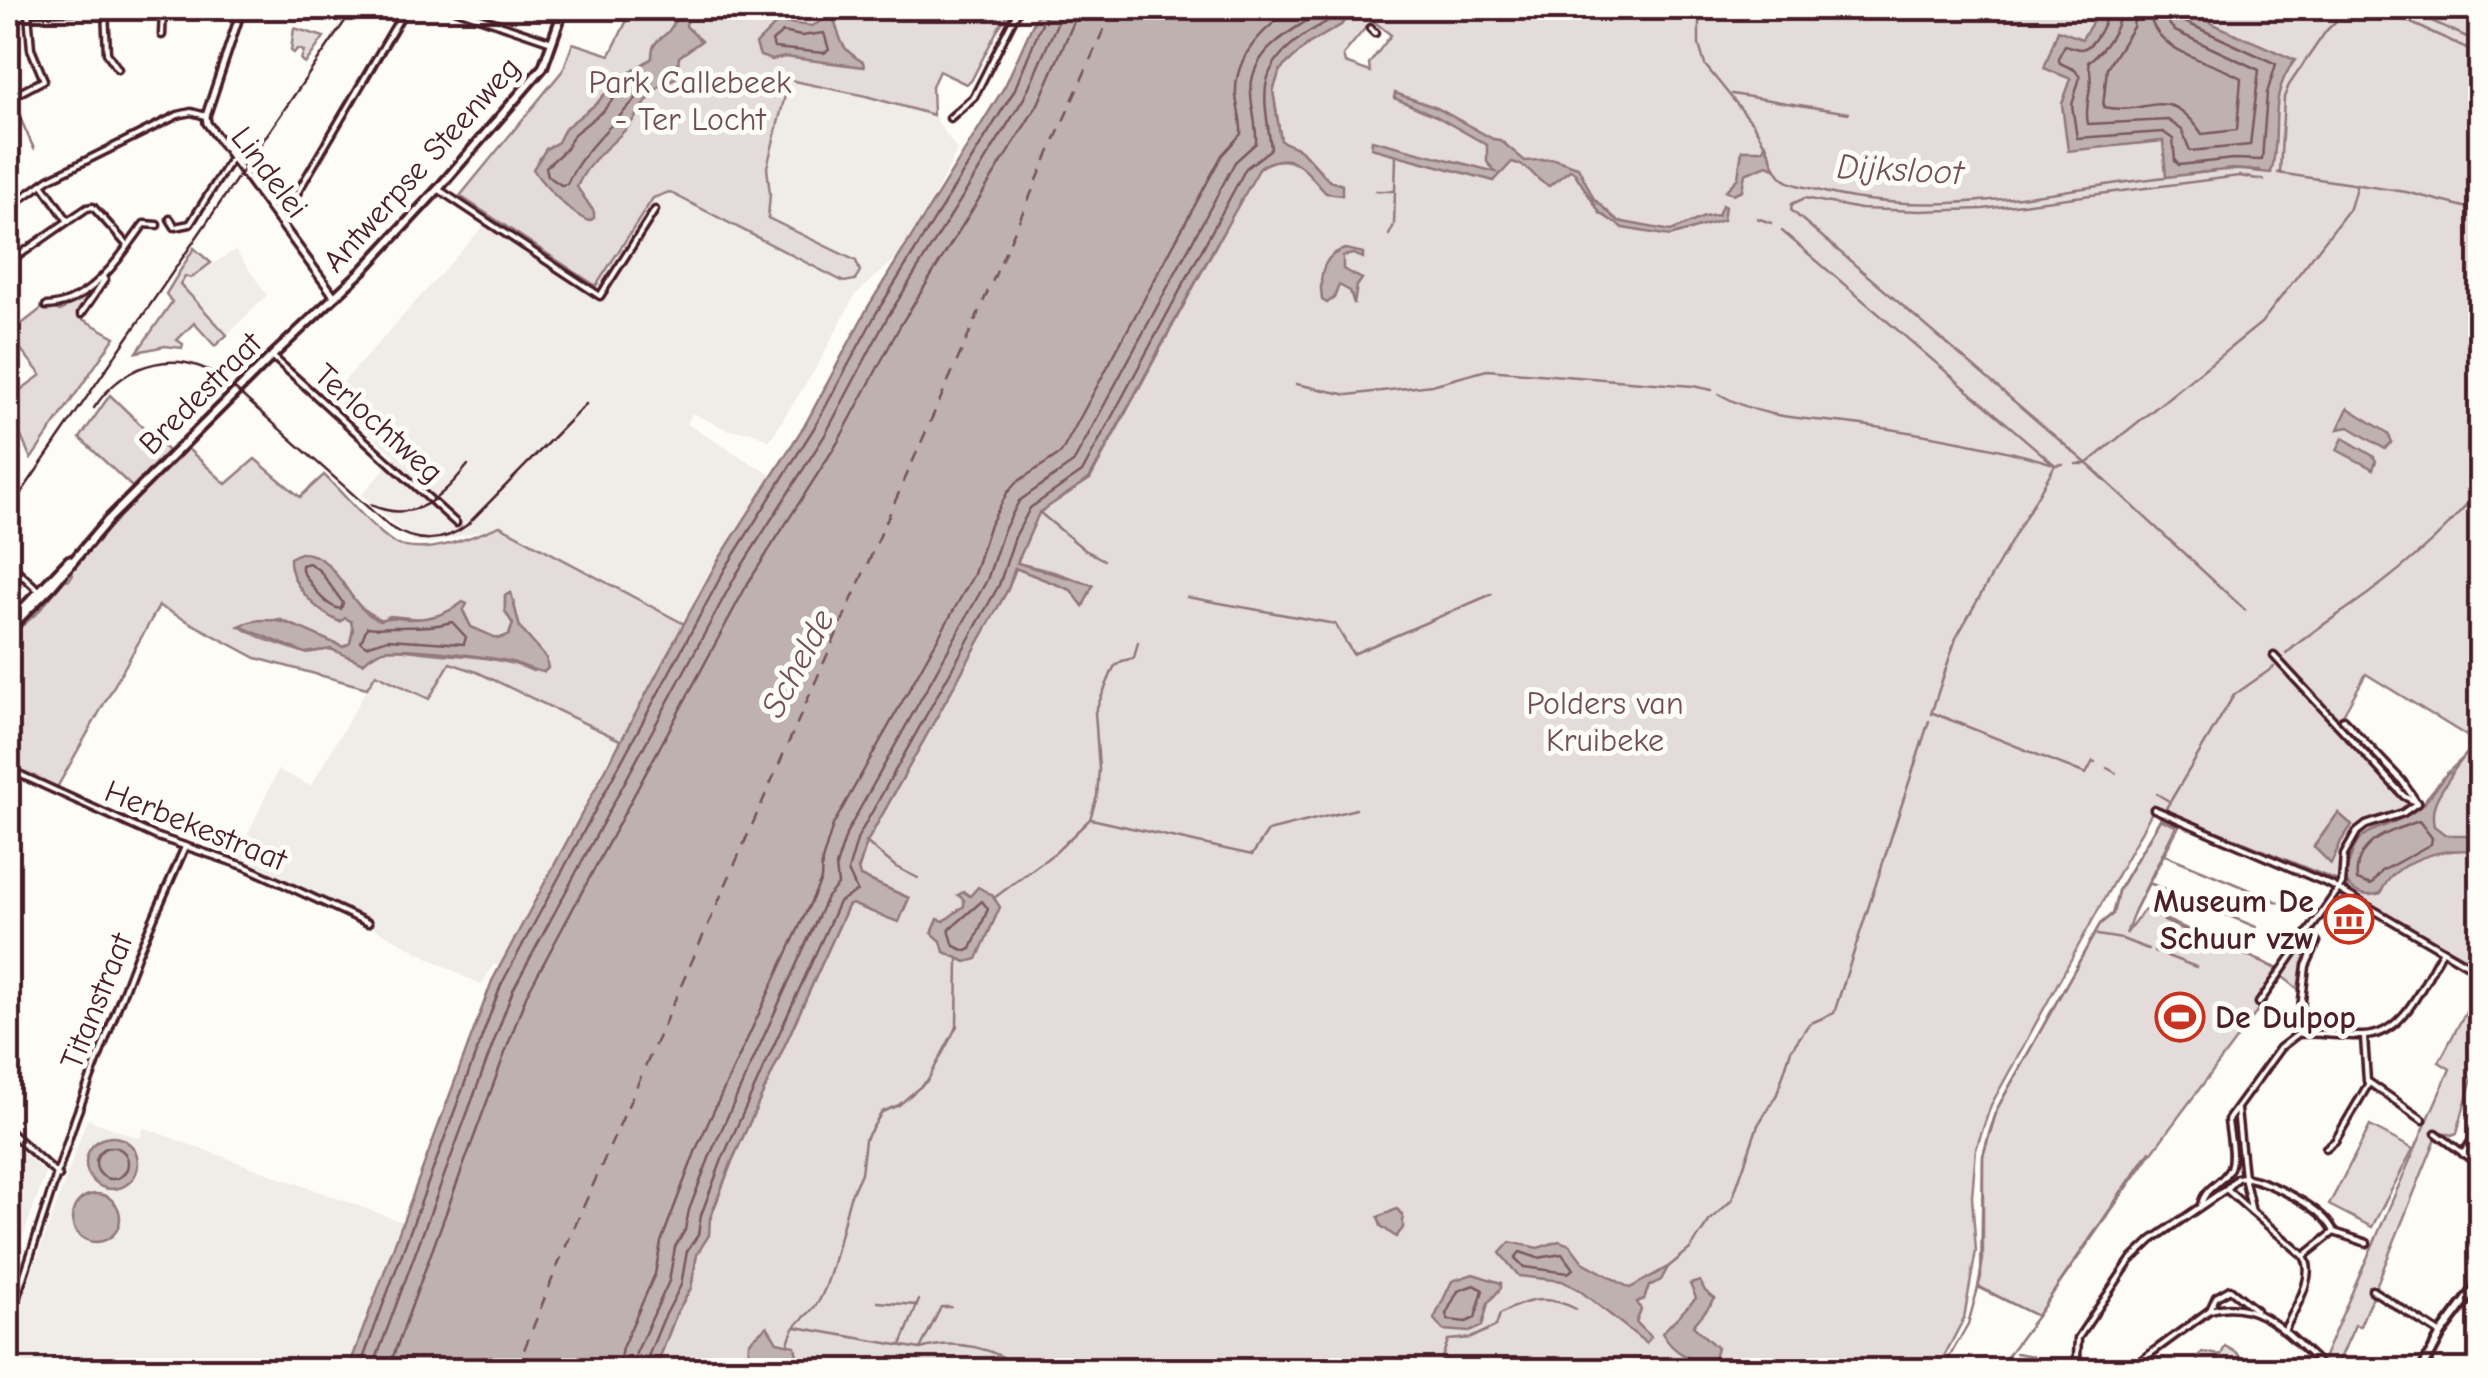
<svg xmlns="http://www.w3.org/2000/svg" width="2488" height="1378" viewBox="0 0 2488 1378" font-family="'Comic Neue',sans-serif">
	<rect width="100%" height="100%" fill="#fdfcf7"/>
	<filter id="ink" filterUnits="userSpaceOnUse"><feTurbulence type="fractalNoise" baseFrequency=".01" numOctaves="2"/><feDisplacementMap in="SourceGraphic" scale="20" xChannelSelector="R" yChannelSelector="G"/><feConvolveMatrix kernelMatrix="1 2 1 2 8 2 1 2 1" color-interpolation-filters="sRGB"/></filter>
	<g filter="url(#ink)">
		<g fill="#f0ece8">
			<polygon points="790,79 866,96 933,115 957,150 936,193 898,257 855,295 819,363 769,441 752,432 728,430 692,413 687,424 774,477 686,625 502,526 431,543 414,542 362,495 395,456 330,397 491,218 596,285 653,198 669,191 844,282 855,280 856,261 768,218 770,194 767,167"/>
			<polygon points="235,250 267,295 227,335 180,284 185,275 191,278"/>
			<polygon points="449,663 477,672 624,742 524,979 494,964 482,984 465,977 238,855 278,770 311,786 376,673 429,699"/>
			<polygon points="87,1119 139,1138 144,1128 408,1224 362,1370 8,1370 8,1340"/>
			<polygon points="8,1140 46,1173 15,1258 8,1256"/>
		</g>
		<g fill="#e3dcda" stroke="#967e82" stroke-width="2.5" fill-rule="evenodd">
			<polygon points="646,8 1013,8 999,27 971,81 966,84 939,71 932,86 933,115 866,96 789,80 767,167 770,194 768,218 856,261 860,271 855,280 844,282 669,192 653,198 596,286 460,196 563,70 573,43 610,55 632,10 643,12"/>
			<path d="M1354,8H2480V735L2475,741L2366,674L2340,720L2419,807L2448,772L2480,742V966L2351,894L2344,881L2333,890L2180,824L2135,910L2126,934L2144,910L2281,970L2283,976L2306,941L2310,943L2302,963L2298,989L2283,977L2150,1155L2037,1316L1978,1287L1983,1260V1156L1990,1130L1998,1107L2100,924L2112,914L2118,891L2162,816L2153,810L1991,1105L1976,1149L1972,1197L1976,1251L1964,1318L1937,1370H655L677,1312L691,1288L697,1254L732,1161L848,906L852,904L899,922L909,898L860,876L858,871L867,842L1008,589L1016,568L1071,590L1084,604L1092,585L1054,572L1017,563L1039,512L1090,479L1255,173C1278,149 1303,162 1319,185H1342L1330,181L1301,150L1281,141L1273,91L1280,69L1308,44L1341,25ZM1372,20L1391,35L1369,64L1370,72L1345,63L1343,55ZM2338,813L2352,825L2341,841L2331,863L2314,846Z"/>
			<polygon points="294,28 324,37 305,64 301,60 304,51 297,49 294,53 291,51"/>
			<polygon points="194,248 211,263 191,278 185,276 180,284 227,335 215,346 194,323 177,340 183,344 182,348 165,346 137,352 172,302 166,294"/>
			<polygon points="90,291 77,316 115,337 31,459 8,407 8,399 41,375 9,334 46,305 60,311"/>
			<polygon points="110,395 168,451 132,487 80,438"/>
			<path d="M187,448L226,484L255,459L300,497L324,475C343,493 372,529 393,542C420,559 473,537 500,526L686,625L624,742L477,672L450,663L429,699L376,674L367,688L256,658L159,606L55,791L8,766V638L38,612L66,579L69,580L73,574L71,571L107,528ZM340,579L356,604L381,620L390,616L422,619L463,610L471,627L498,639L509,635L513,624L505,611V596L511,593L520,628L546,658L533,671C498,656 469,657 432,653C417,652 398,647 383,650C375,652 370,657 363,662L331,649L305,653L264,639L240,627L279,619L343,647L350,643L353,630L351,621L345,618Z"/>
			<polygon points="2473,998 2480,1002 2480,1081 2472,1078 2457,1133 2452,1135 2439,1131 2360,1326 2355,1325 2335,1370 2318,1370 2450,1069 2439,1062"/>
			<polygon points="2370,1126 2413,1149 2372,1227 2329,1205"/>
			<polygon points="2225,1346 2237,1353 2252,1370 2192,1370 2202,1352 2221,1355"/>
		</g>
		<g fill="#c0b1b1" stroke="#91777b" stroke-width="2.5">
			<path d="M1040,8H1354L1341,25L1308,44L1280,70L1273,91L1281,141L1301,150L1329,181L1342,185V195L1326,193C1304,171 1297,148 1261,166L1215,246L1089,479L1039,513L1017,563L1093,585L1083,606L1071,590L1015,568L1008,589L867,842L858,870L860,876L909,898L898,922L852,904L848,906L732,1161L710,1218L709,1235L697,1254L691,1288L677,1312L655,1370H348L492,981L716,564L806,423L868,307L1005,86Z"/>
			<path d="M2101,8H2177L2295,60C2265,99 2283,130 2271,173L2233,169L2166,177L2163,141L2068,151L2062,104L2071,79L2044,68L2058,30L2082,39Z"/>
			<path d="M680,14L687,19L686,26L701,41L679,57L677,77C670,81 662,84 657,89C646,101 636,117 627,128C611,146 587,161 577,187L594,212V218L589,221C573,216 541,183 533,169L546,149L558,142L565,128L597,103L614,83L652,58C652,42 657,42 667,33C672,28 675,19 680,14Z"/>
			<path d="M829,17L834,20C842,43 840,48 863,62L864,67L785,57L772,60L760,56L756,44L778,22L812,26Z"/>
			<path d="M1395,93L1437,108L1493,139L1500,140L1525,161L1554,159L1578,167L1594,199L1618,221L1671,231L1704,217L1718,215L1722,205L1725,206L1723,220L1670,236L1623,228L1600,213L1574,172L1570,170L1549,186C1532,179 1535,168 1512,162L1494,181L1371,148L1372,140L1496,172L1487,162V145L1436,116L1394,98Z"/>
			<polygon points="1766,144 1775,168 1767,165 1745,174 1742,190 1733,194 1725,191 1738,178 1742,150 1762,150"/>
			<path d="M1346,249L1363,253V258L1353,254L1343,256V269L1362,279L1357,286L1354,304L1350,291L1339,285L1334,298L1327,303L1322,300C1319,278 1321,254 1346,249Z"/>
			<polygon points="2348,408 2388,433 2392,442 2385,449 2349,427 2338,429"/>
			<polygon points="2343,438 2373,456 2376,461 2373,469 2337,450"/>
			<path d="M300,553C340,552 345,609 380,620C391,616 395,618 406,619C427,620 446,615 463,602L467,604L463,611L471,627L498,639L509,635L513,624L505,611V595L511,593L520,628L546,658L548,668L544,672C533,671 525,666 515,663C495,657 403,646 383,650C375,652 370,657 363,663L331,649L305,653L239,626C275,608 309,634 343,647L350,643L353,630L351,621L345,618L340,622C317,612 289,584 290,558Z"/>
			<path d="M2448,772L2452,774C2441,792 2429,804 2434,826L2446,835H2480V852C2448,845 2394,859 2381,893C2365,898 2352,893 2345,879C2357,820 2370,838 2412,813C2427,803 2437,786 2448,772Z"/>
			<polygon points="2338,813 2352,825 2341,841 2331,864 2314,847"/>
			<polygon points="978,887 992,895 1000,907 977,959 966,962 944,952 941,941 932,933 938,919 944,921 964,906 964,900 958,895 964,892 970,896"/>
			<circle cx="112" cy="1163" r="26"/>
			<circle cx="96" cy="1218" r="24"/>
			<polygon points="1397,1209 1403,1215 1403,1228 1396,1237 1381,1226 1378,1217"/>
			<polygon points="1559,1241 1570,1245 1583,1262 1630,1288 1668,1267 1661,1280 1649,1286 1644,1299 1637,1302 1641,1310 1636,1322 1651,1337 1646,1343 1579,1290 1562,1281 1519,1276 1500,1253 1510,1242 1538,1248"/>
			<polygon points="1473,1274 1501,1283 1501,1288 1488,1303 1482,1326 1469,1332 1443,1330 1434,1319 1452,1281"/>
			<path d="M1700,1281L1705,1291L1715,1299L1693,1326L1717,1348L1714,1359C1694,1366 1672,1351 1662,1333L1696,1298L1690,1284Z"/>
			<polygon points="767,1326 777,1342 795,1346 800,1370 743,1370 748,1362 749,1342"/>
		</g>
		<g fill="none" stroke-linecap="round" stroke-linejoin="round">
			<g stroke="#795961" stroke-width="2.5">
				<path d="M2109,8C2107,18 2095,48 2081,49C2076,49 2070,46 2065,45L2058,58L2060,63L2075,70L2080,77L2072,105L2077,138L2163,132L2173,139L2175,161L2179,165L2233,159L2262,160L2267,93L2276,64L2183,21L2177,15L2176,8"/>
				<path d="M2121,8C2120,28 2104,50 2088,62C2096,85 2083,102 2088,124L2168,120L2182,130L2190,151L2250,145L2259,70L2175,31L2166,20L2164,8"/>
				<path d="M2136,8L2133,27L2107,68L2103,107C2149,117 2167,81 2202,134L2237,130L2241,78C2208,59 2151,53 2149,8"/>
				<polygon points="783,32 801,36 824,33 829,50 824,53 774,48 772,41"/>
				<path d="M641,77L648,78V84C623,117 583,147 567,184L561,185L548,176L546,167L566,149L574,134L603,111L620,91Z"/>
				<path d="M309,563L320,571L343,603L341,609C323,606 312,585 302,571V565Z"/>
				<path d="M452,622L466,637L464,644L388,639L366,646L361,642L367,627C377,629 382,627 392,627C413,626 431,628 452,622Z"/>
				<path d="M2419,821L2432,838L2431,844L2382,871L2371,885L2357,880C2353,841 2389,832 2419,821Z"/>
				<polygon points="982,901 988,909 971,949 966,951 954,946 949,930"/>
				<circle cx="112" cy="1163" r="16"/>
				<polygon points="1520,1252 1538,1258 1562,1254 1573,1269 1568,1273 1524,1267 1515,1258"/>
				<polygon points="1474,1285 1483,1290 1475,1318 1466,1322 1448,1320 1446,1314 1458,1291"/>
				<polyline points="359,1370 501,985 725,569 814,428 877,312 1014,91 1048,8"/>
				<polyline points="372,1370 513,990 736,575 825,435 887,318 1024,98 1059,19 1061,8"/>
				<polyline points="388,1370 526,996 748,583 838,442 900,326 1038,104 1073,24 1076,8"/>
				<path d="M618,1370L622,1348L655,1274L661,1242L697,1147L821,880L822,861L833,825L974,574L989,527L1007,493L1017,482L1061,453L1222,155L1241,134C1242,120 1237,109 1236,95C1234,56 1265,25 1296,8"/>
				<path d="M633,1370L636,1353L669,1281L675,1247L685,1230L689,1210L711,1153L827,897L838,885L836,866L847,832L987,580L1003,532L1019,501L1073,463L1235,162L1256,143C1257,126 1252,111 1251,95C1249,47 1295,31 1326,8"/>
				<path d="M646,1370L647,1359L663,1320L681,1285L687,1251L698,1235L701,1215L723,1157L839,902L857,891L848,871L858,837L999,585L1015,537L1030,508L1082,472L1246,168L1271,149C1265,98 1253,70 1303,36C1317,26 1331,22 1342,8"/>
			</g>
			<g stroke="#91777b" stroke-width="2.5">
				<polyline points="1699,8 1699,45 1705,65 1753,124 1771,155"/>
				<polyline points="2378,8 2480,54"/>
				<polyline points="2414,8 2421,16 2480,43"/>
				<polyline points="8,92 9,94"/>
				<polyline points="1732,94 1849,113"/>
				<polyline points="13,102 34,149"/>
				<path d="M1775,167C1782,184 1797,185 1813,189C1927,222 2051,190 2166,177"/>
				<polyline points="2223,170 2260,170"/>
				<polyline points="2198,173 2215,171"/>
				<polyline points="2278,173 2406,192 2480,211"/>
				<polyline points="2280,173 2284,97 2289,85 2326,31 2349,8"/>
				<polyline points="1376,191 1393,191"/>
				<polyline points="1757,218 1771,223"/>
				<polyline points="1782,231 2055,465"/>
				<polyline points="1389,235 1394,225 1396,157"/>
				<polyline points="1296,384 1348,395 1432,385 1487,370 1693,386 1712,390"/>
				<path d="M1719,394C1769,422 1807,417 1862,425C1926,434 1992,445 2054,464"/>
				<polyline points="2076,464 2086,464 2261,323 2350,208 2357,184"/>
				<polyline points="1039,512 1085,550 1104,560"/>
				<polyline points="1187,597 1335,624 1353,654 1492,594"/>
				<polyline points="2245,610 2093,469 1791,210 1792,204 1805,198 1860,209 1920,211 1983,209 2239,176 2264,180"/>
				<path d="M2286,654C2305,636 2326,623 2348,608C2392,578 2449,531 2480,488"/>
				<polyline points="1933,713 2086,774 2093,761 2095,762"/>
				<polyline points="1931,714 1956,638 2055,465 2063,464"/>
				<polyline points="2107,768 2116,773"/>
				<polyline points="2451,774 2480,736"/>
				<polyline points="2157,794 2169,801"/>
				<polyline points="2165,810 2234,695 2274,667"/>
				<polyline points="2166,810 2335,880"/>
				<polyline points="1091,819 1252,855 1268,831 1356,809"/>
				<polyline points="866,842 896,867 918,878"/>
				<polyline points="2163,854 2283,904"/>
				<polyline points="2149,883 2256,927"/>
				<polyline points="994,898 1056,852 1090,819 1097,796 1099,769 1095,712 1114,667 1122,661 1134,658 1138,642"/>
				<polyline points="2135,910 2176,826 2162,820"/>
				<polyline points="2164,921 2248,956"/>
				<polyline points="2097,935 2122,939 2148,949"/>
				<polyline points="2154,951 2196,967"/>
				<polyline points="2257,960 2277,969"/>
				<polyline points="2114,1203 2150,1151"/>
				<polyline points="1667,1268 1690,1249 1710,1220 1732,1200 1758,1125 1777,1094 1791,1050 1809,1024 1834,1013 1929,721"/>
				<polyline points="1980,1287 2037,1316 1997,1370"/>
				<polyline points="878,1302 916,1305"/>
				<polyline points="2037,1316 2113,1205"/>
				<polyline points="796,1327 920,1349 941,1307 951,1307"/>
				<path d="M788,1344C794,1318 809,1319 820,1299C834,1272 841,1228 850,1197L861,1173L865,1140L882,1112L899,1105L928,1080L957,1026L958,959"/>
				<polyline points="901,1345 919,1300"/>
				<path d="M921,1349C955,1338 996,1348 1023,1370"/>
				<polyline points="2016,1353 2033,1356"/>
				<path d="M1438,1370L1448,1340L1471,1338L1496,1326L1500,1314C1527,1299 1547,1294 1576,1309"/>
				<polyline points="1942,1370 1968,1324 1981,1277 1983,1156 1998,1107 2100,924 2113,914 2118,891 2162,816"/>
			</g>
			<polyline stroke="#73525a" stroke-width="2.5" stroke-dasharray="12 10" stroke-linecap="butt" points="516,1370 559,1262 1110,15 1107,8"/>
			<g stroke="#4a1f2b" stroke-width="11">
				<g id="minor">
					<polyline points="23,8 28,12 173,8"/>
					<polyline points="452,8 552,42"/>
					<polyline points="105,10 107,53 118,69"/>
					<polyline points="1370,28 1375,33"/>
					<polyline points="162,35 163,9"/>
					<polyline points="8,99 44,80 31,49 28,12"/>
					<polyline points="950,118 974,97 1019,8"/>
					<path d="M42,184L68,221L87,208L93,207L128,246C108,274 81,305 46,306"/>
					<polyline points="438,189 600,296 655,210"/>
					<polyline points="8,208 49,179 178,115 191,112 206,116"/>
					<polyline points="170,219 175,227 190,224 231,159"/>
					<polyline points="280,222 406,8"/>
					<polyline points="128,246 144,224 157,225"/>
					<polyline points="8,263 68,221"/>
					<polyline points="81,314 105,279"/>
					<polyline points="272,356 456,523"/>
					<polyline points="8,562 37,589"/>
					<polyline points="2274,656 2404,796 2417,803"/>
					<polyline points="2343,719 2402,781 2417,803"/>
					<polyline points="8,769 155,836 244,866 368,923"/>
					<polyline points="2154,809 2331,885 2480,972"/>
					<polyline points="2259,1003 2342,884 2344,855 2357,832 2366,825 2403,813 2417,803"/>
					<polyline points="2298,1034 2306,966 2317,942 2308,932"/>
					<polyline points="2364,1037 2367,1081 2423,1120"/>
					<polyline points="2237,1110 2244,1177 2252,1212 2304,1256"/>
					<polyline points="8,1130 59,1176"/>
					<polyline points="2436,1133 2480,1166"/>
					<polyline points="2326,1148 2335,1141 2369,1083"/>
					<polyline points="2463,1154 2480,1128"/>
					<path d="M2244,1177C2269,1182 2324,1207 2334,1232"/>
					<polyline points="2226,1189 2252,1212"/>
					<path d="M2201,1205C2205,1186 2222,1185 2230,1168C2235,1155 2229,1134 2228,1120L2280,1048L2298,1034C2320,1032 2342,1037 2363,1036C2405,1036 2423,982 2442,952"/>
					<polyline points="2334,1232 2367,1243"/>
					<polyline points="2372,1290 2441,1334"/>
					<polyline points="2210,1310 2216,1297 2230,1289 2256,1310"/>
					<polyline points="8,1324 75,1119 137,956 185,847"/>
					<path d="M2284,1331C2293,1311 2317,1277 2304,1256L2334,1232"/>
					<polyline points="2085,1370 2077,1357 2078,1338 2130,1261 2152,1240 2226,1189 2237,1178 2244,1177"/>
					<path d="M2128,1370L2210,1310C2256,1297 2285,1332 2316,1360"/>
				</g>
			</g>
			<g stroke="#4a1f2b" stroke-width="12">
				<polyline id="tertiary" points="242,8 206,116 207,123 335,297"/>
			</g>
			<g stroke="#4a1f2b" stroke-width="14">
				<g id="secondary">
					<polyline points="9,623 69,560"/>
					<polyline points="8,630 51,587 108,520 272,356 363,270 438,189 543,67 564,8"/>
					<polyline points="2422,1370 2441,1334 2480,1282"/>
				</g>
			</g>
			<use href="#minor" stroke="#fdfcf7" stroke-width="4"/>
			<use href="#tertiary" stroke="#fdfcf7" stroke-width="5"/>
			<use href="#secondary" stroke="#fdfcf7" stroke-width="6"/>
			<g stroke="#4a1f2b" stroke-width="2.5">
				<path d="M94,408C126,360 181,346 228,383L390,527C415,543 443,544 467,525L586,404"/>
				<path d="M371,505C416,525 442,496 468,465"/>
				<polyline points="8,512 354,8"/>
			</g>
		</g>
	</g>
	<defs>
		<g id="museum-ring" transform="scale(2.5)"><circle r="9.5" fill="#fdfcf7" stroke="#c8321e" stroke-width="1.5"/><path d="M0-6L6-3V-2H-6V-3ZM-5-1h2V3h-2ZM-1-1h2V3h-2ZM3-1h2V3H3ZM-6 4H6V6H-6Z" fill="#c8321e"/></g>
		<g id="stadium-ring" transform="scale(2.5)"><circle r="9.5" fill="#fdfcf7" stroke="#c8321e" stroke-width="1.5"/><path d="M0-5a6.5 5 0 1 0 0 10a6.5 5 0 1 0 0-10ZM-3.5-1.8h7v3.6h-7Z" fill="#c8321e"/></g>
	</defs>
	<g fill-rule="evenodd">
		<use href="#museum-ring" x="2349" y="919"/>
		<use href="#stadium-ring" x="2180" y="1017"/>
	</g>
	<g text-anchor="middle" stroke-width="10" stroke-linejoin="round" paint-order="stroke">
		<g font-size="32" fill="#704e57" stroke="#fdfcf7">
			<text x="690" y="93">Park Callebeek<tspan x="690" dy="37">- Ter Locht</tspan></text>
			<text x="1605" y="714">Polders van<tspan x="1605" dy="37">Kruibeke</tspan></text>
		</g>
		<g font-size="32" fill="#4a1f2b" stroke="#fdfcf7">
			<text transform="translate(421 164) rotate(-48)" y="11">Antwerpse Steenweg</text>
			<text transform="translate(270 172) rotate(53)" y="11">Lindelei</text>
			<text transform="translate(200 393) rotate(-45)" y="11">Bredestraat</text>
			<text transform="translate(379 423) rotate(42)" y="11">Terlochtweg</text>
			<text transform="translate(196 825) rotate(22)" y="11">Herbekestraat</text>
			<text transform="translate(96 1001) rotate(-68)" y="11">Titanstraat</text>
		</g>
		<g font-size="32" font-weight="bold" fill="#4a1f2b" stroke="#fdfcf7" text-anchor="end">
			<text x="2314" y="912">Museum De<tspan x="2314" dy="37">Schuur vzw</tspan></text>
			<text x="2215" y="1028" text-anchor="start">De Dulpop</text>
		</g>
		<g font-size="35" font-style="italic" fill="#73525a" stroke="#fdfcf7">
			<text transform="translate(1900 169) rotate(3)" y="12">Dijksloot</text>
			<text transform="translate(797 663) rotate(-62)" y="12">Schelde</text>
		</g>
	</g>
	<rect width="2488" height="1378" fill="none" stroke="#fdfcf7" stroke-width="40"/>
	<rect x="20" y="20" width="2448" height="1338" fill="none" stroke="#4a1f2b" stroke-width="4" filter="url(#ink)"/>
</svg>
